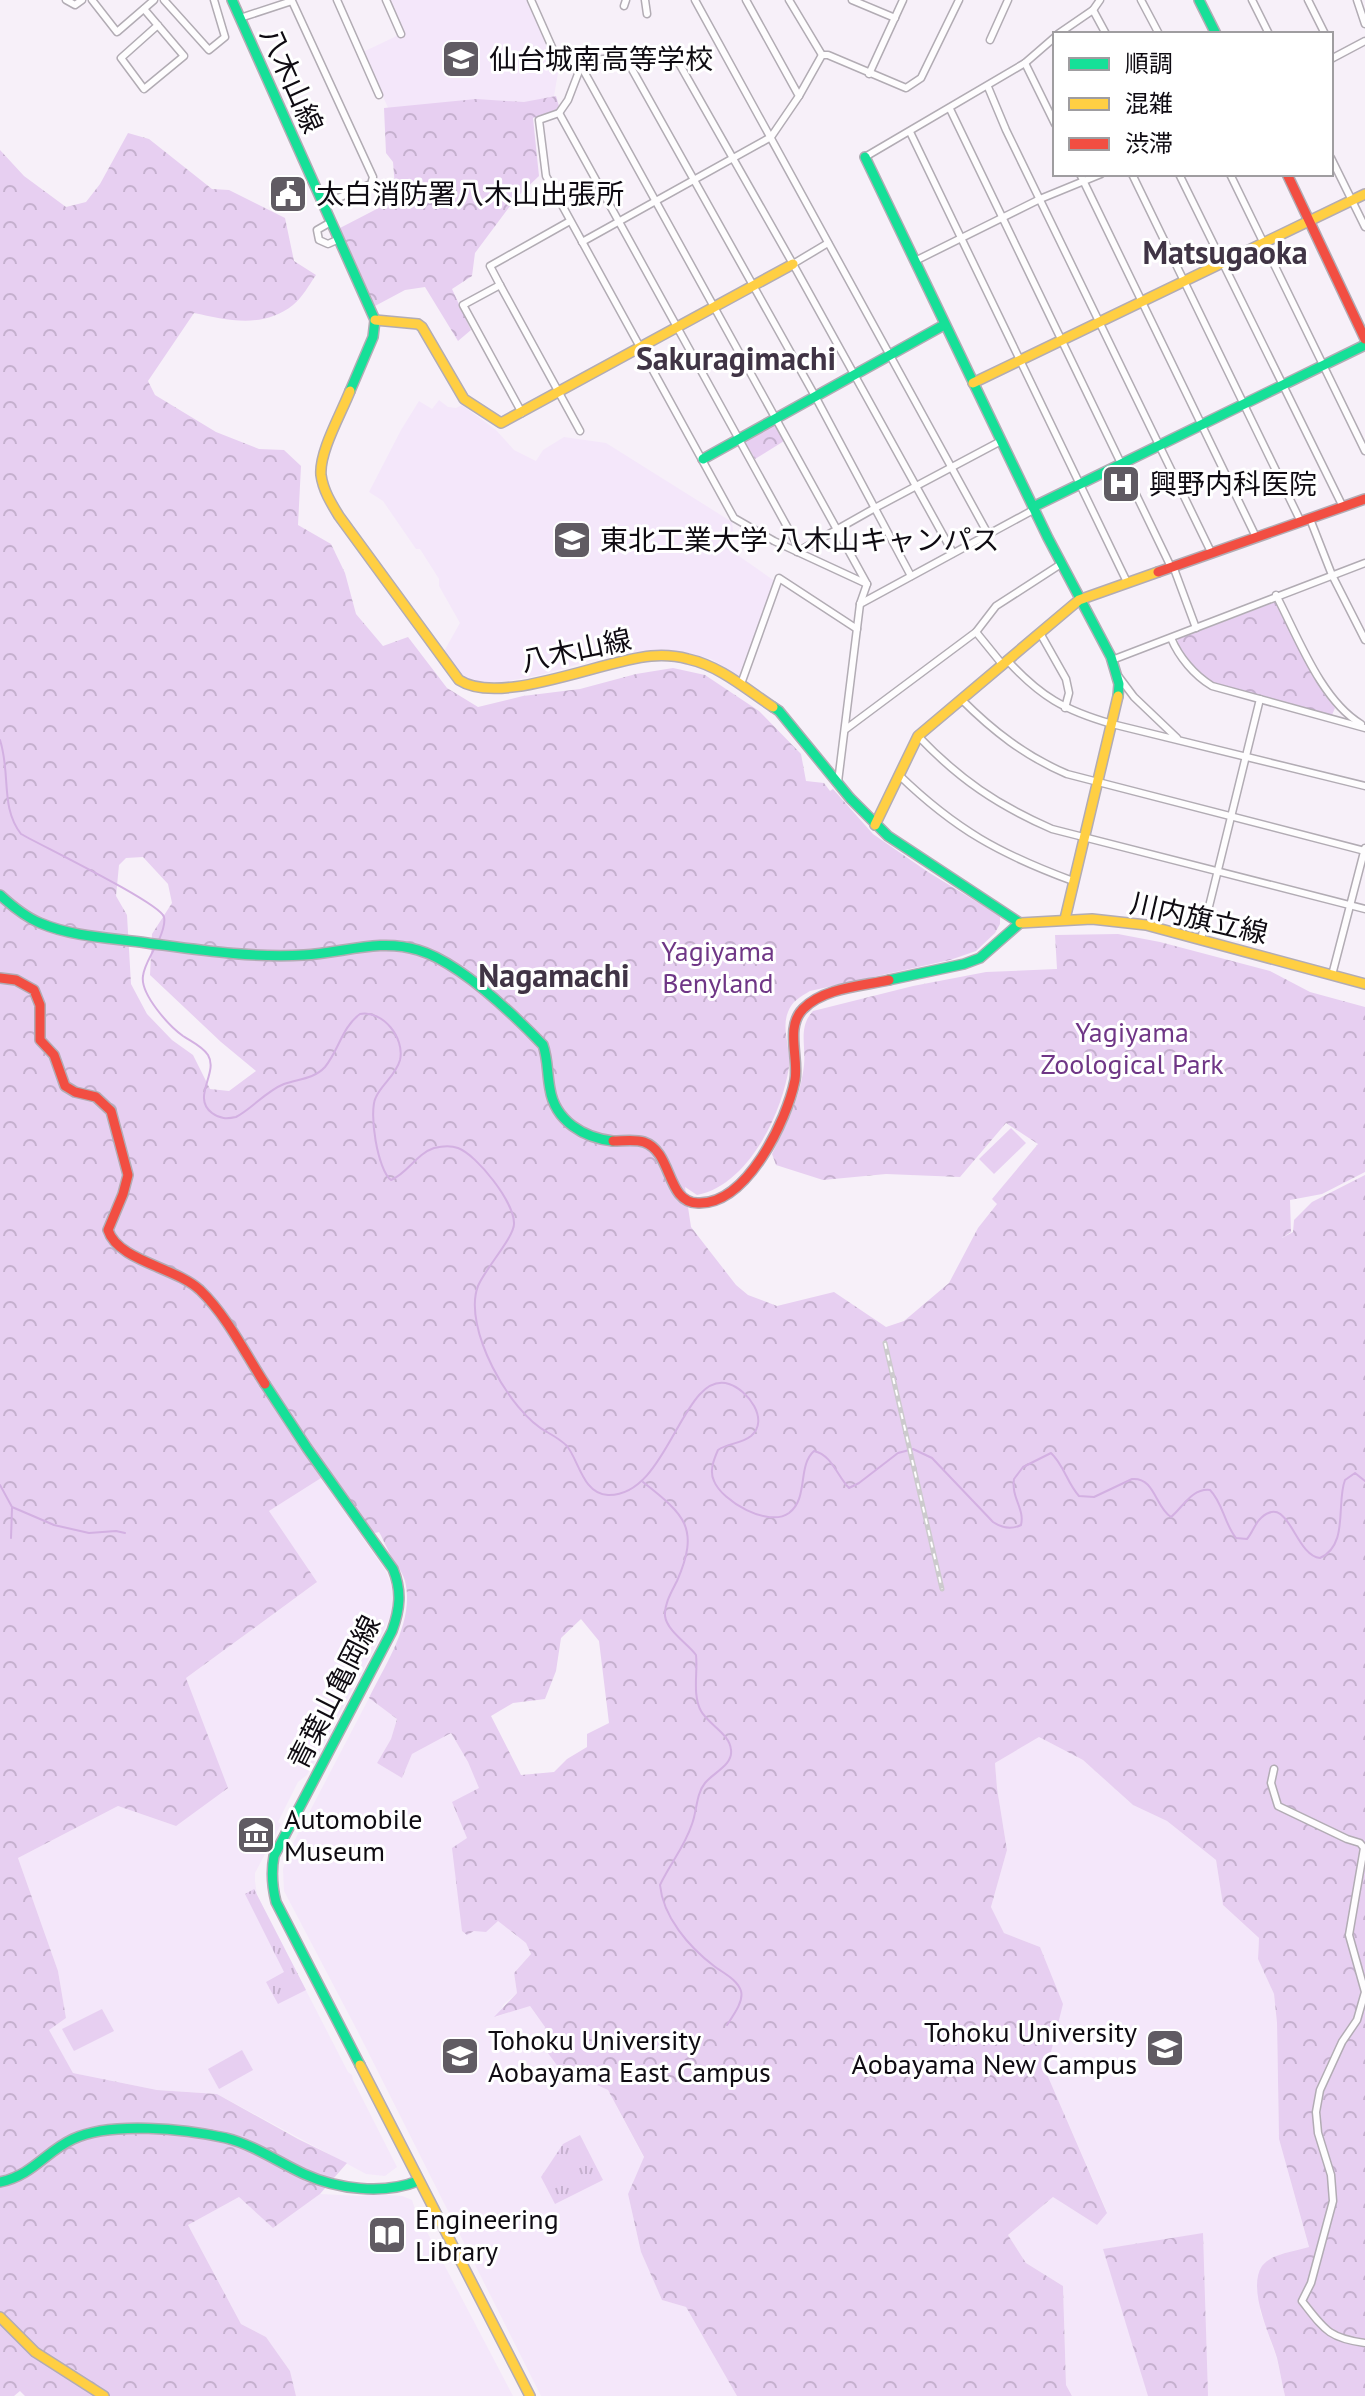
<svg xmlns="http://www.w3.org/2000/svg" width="1365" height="2396" viewBox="0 0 1365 2396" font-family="'PT Sans','Noto Sans JP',sans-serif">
	<defs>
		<pattern id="grass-tufts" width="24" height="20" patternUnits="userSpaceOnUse" patternTransform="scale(2)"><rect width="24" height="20" fill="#e7cff1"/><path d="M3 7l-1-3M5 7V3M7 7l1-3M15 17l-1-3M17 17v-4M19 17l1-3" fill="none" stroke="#c5b0ce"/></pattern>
		<pattern id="forest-crowns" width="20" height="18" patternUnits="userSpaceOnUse" patternTransform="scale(2)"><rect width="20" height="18" fill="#e7cff1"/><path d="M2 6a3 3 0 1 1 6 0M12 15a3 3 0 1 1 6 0" fill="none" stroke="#c5b0ce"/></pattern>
	</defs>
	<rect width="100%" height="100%" fill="#f7f0f9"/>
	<g fill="#f4e7fa">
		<polygon points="389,0 529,0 559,67 554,96 539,106 394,121 363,52 403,33"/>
		<polygon points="439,400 448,407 456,408 462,405 496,430 514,450 536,461 543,450 564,437 606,443 732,522 736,554 776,582 740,677 711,659 686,653 651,650 607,656 540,675 491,684 478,683 467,679 456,670 443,653 460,623 439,586 439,579 420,549 416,549 383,501 369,492 401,430 419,401 432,409"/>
		<polygon points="321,1478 385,1570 392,1586 393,1610 383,1632 307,1775 298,1782 278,1822 281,1824 255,1873 255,1881 257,1895 348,2072 352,2075 353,2080 397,2167 385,2176 366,2174 217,2094 157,2090 73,2073 48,2029 66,2018 58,1971 18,1858 118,1806 176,1826 186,1678 316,1583 269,1511"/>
		<polygon points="369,1698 397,1719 391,1739 377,1763 402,1778 412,1754 451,1733 468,1762 480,1788 467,1838 474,1931 498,1921 526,1943 531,1954 514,1973 517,1993 504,2004 496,2017 529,2005 545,2027 559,2068 608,2090 644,2158 628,2194 641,2252 662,2300 686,2307 737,2396 541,2396 358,2032 284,1891 283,1869 289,1851"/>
		<polygon points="1039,1737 1083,1760 1133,1805 1167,1821 1216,1860 1223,1905 1259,1938 1258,1959 1274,1994 1277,2023 1279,2139 1309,2248 1281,2254 1263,2266 1260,2311 1277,2359 1285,2396 1072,2396 1066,2385 1063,2286 1026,2263 1008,2235 1053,2197 1097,2225 1107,2212 1046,2072 1062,2004 1040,1947 1004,1933 991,1907 1007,1850 997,1788 995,1763"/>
		<polygon points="320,2194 361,2196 375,2194 402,2196 412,2200 415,2209 513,2396 296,2396 290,2371 266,2337 241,2324 188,2225 239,2197 273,2228"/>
	</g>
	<g fill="url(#grass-tufts)">
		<polygon points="254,1889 306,1990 278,2004 266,1982 284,1972 245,1894"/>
		<polygon points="580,2135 603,2180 555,2204 541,2177 563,2144"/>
	</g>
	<g fill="url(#forest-crowns)" fill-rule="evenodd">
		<polygon points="556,96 559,106 556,110 533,118 539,176 516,198 475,253 472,276 452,289 471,330 458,341 425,287 405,290 375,306 340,228 396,199 393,162 386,153 384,108 476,99 524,102"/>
		<path d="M128,133L149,139L212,189L229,190L285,218L294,261L316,275C309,285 302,298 293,305C263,329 227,320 194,313L148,381L155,395L216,432L259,449L284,450L301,466L298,525L331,544L345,573L356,614L383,646L408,637L447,688L478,707L523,696L580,689L636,674L673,668L705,675L759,711L801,754L806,781L824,783L830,791L833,789L873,834L928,872L1000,916V924L995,933L976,951L950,960L810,991C800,997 792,1001 788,1012C781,1029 791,1048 789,1067C782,1114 748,1185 697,1195L685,1187L691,1227L736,1285L748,1295L777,1306L834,1292L886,1327L904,1321L949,1283L978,1228L997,1204L992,1199L1038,1144L1006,1123L960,1177L886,1174L823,1180L776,1165L772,1154C785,1127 801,1096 804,1065C806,1045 798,1027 813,1011L913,986L986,972L1057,969L1055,935L1118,934L1160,942L1270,971L1310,992L1365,1007V1172L1322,1194L1290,1200L1291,1232L1282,1238L1293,1232L1294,1220L1312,1202L1365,1175V2396H1285C1282,2384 1280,2371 1277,2358C1270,2335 1247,2289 1262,2266C1272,2253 1294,2252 1309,2247L1279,2139L1277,2023L1274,1994L1258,1959L1259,1938L1223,1905L1216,1860L1167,1821L1133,1805L1083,1760L1039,1737L995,1763L997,1788L1007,1850L991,1907L1004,1933L1040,1947L1063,2004L1046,2072L1107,2213L1097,2225L1053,2197L1008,2235L1026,2263L1063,2286L1066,2385L1072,2396H737L686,2307L662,2300L641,2252L628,2194L644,2157L608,2090L559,2068L542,2045L545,2027L530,2006L494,2017L517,1993L514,1973L531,1954L526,1943L498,1921L486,1932L474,1931L467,1935L462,1931L452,1848L467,1838L452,1802L479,1788L468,1762L451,1733L412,1754L402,1778L377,1763L391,1739L397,1719L369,1698C386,1663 415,1621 405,1581C401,1568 392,1560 387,1548C384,1542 382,1537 379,1532L375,1533L371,1530L329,1473L269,1511L317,1582L186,1678L228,1788L176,1826L118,1806L18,1858L58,1971L66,2018L49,2030L73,2073L157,2090L217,2094L298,2139L347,2163L320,2194L273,2228L239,2197L188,2225L241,2324L266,2337L290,2371L296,2396H25L20,2391L14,2396H0V150L24,176L66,207L86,202L100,184ZM143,857L168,884L172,903L152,934L150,975L221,1042L256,1071L229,1091L210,1089L193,1055L172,1040L147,1014L131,984L127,915L116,896L119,865L126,858ZM581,1619L599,1641L609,1723L587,1734V1747L567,1759L554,1772L521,1775L491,1716L513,1703L545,1699L556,1671L561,1638Z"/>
		<polygon points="775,423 784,441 755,459 744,440"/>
		<polygon points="1275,602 1324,694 1335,708 1332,715 1209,682 1189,663 1177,643 1178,639"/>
		<polygon points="1203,2233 1208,2396 1148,2396 1103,2249"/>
	</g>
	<g fill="#e7cff1">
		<polygon points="1011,1128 1026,1143 994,1174 979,1159"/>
		<polygon points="102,2009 114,2031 74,2051 62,2029"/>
		<polygon points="242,2050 253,2070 219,2089 208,2069"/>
	</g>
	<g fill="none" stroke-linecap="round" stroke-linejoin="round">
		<g stroke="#d3b0e2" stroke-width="2">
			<path d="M0,740C11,774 0,807 21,834C42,846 160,903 164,917C166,925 161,935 158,942"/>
			<path d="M155,947C151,956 144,966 143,976C140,994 169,1026 183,1036C192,1042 202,1046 208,1055C219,1073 191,1097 212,1113C220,1119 227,1119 236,1117C253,1108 266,1091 284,1084C298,1079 314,1079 325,1067C339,1050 342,1027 360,1014C383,1010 405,1038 400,1060C396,1075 382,1084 376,1097C368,1112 378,1171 391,1180C408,1173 416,1154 434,1148C442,1146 450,1145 458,1148C477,1155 515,1203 514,1224C514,1237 485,1269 478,1286C462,1327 510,1413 547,1432C554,1436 561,1440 567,1446C579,1461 583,1494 608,1495C669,1497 682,1369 729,1384C748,1390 770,1420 751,1436C741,1444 728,1443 718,1450C714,1459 709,1471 714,1481C722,1501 768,1528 789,1513C809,1498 797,1466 814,1451C832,1455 837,1476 849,1488L859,1483L898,1453L913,1449L932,1458L993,1522C1002,1528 1011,1530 1021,1525C1025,1509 1011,1498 1014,1479L1023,1467L1051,1453C1064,1465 1067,1483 1079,1496L1094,1497L1132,1479C1155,1477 1155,1507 1171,1517C1183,1507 1192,1488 1210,1490C1223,1503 1224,1523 1236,1538L1247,1539C1253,1532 1255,1523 1261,1518C1289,1492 1294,1555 1320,1558C1349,1545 1336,1503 1345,1480L1355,1473L1365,1481"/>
			<path d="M643,1482C685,1515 700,1528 677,1581C672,1591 664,1604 665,1616C667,1631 688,1644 696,1655C698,1672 692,1694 701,1711C708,1724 730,1734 731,1750C733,1765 714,1772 705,1783C696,1794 697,1811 692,1824C685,1846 670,1864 660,1885C663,1917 689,1947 714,1966C723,1973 737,1979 741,1991C744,2002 732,2017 727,2025"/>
			<polyline points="0,1485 12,1507 54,1525 89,1533 116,1531 125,1533"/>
			<polyline points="11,1538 12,1508"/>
		</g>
		<g stroke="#b2acb4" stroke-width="9">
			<g id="street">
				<polyline points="66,0 75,5 82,0"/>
				<polyline points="92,0 117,32 154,0"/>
				<polyline points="164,0 209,50 225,37 214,0"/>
				<polyline points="337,0 379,95"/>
				<polyline points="386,0 401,34"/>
				<polyline points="531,0 555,54"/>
				<polyline points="645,0 647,14"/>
				<polyline points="695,0 988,534"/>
				<polyline points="789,0 822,55"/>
				<polyline points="852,0 895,18"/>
				<polyline points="1141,0 1159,34"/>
				<polyline points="1252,0 1269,34"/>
				<polyline points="1308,0 1325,34"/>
				<polyline points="1357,0 1365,24"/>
				<polyline points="624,6 626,0"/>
				<polyline points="144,9 184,56 144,89 121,58 158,25"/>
				<polyline points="1093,10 1106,34"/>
				<polyline points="240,18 292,1 373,177 371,184 324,204"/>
				<polyline points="1058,34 1093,10 1100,0"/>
				<polyline points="990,40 1008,0"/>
				<polyline points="624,55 815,396 911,576"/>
				<polyline points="1331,59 1365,41"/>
				<polyline points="1025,63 1055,124"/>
				<polyline points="581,66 568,100 559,113 539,120 546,176 734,518 774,541 867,584"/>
				<polyline points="869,74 903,0"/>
				<polyline points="988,87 1006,130 1211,552"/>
				<polyline points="799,96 822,55 828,55 906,88 921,78 959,0"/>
				<polyline points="950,109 1171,567"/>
				<polyline points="559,113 795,541 797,552 875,508 1001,441"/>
				<polyline points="910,132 1127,582"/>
				<polyline points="865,157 1025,63 1055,37"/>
				<polyline points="1331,158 1365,227"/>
				<polyline points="1080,174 1256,537"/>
				<polyline points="1132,174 1301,522"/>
				<polyline points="1179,174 1343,507"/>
				<polyline points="1230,174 1365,451"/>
				<polyline points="331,222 317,230 319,240 328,244 339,239"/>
				<polyline points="582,242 771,137 799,96 746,0"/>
				<polyline points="915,261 1040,199 1101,174"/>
				<polyline points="793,264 828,243"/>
				<polyline points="500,285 580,431"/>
				<polyline points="522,413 463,305 500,285 490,266 570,221"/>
				<polyline points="1310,519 1332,575 1365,640"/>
				<polyline points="1173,566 1196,628"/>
				<path d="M1276,595C1298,637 1321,700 1361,724"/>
				<polyline points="860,604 1035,509"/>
				<polyline points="976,632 996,606 1061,564"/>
				<polyline points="1040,633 1066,679 1069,693 1065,708"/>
				<path d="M1171,638C1179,657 1194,675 1212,686L1365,728"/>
				<path d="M1007,660C1041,697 1064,710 1112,724L1365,786"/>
				<polyline points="1112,660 1365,563"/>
				<polyline points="1119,677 1134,697 1177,738"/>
				<polyline points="741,684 779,578 857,629"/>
				<path d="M961,699C993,731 1025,756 1067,774L1365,851"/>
				<polyline points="846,729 976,632 1002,664"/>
				<path d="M918,736C959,779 997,805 1052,829L1365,909"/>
				<path d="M899,775C956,830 1000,854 1073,881"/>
				<polyline points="838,782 860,604 867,584 581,66 586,61 672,51 793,264 953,553"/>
				<polyline points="1201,939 1260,699"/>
				<polyline points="1332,975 1365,848"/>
				<path d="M1274,1769L1271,1783L1278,1806L1347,1839L1360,1843L1364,1848L1349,1935L1365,1992L1357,2020L1342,2042L1320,2090L1316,2112L1318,2133L1331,2175L1333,2201L1311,2283L1302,2301C1324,2329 1328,2338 1365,2343"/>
			</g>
		</g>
		<g stroke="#b2acb4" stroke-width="12">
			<g id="fast">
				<polyline points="232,0 375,320 373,337 350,391"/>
				<polyline points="1199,0 1216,34"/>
				<polyline points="865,157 1048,538 1111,657 1119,684 1118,696"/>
				<polyline points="703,459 944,325"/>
				<polyline points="1033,507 1365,345"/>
				<polyline points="773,707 779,711 850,798 888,836 1020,923"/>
				<path d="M0,895C12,906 25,917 40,923C73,937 112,938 147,943C200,950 251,958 304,955C343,953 380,938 418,950C459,962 513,1014 543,1045C548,1059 547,1074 550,1089C555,1121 584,1138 613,1141"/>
				<polyline points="889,980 964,964 980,958 1020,923"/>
				<path d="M265,1384L307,1448L393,1569C402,1591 400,1609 392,1631L274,1856C271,1872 272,1886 276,1902L360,2065"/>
				<path d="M0,2182C33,2175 45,2152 73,2139C111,2121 185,2129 226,2138C254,2145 278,2162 304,2174C337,2189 383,2195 418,2181"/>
			</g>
		</g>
		<g stroke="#b2acb4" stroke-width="12">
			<g id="slow">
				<polyline points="375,320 418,324 422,327 464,399 501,423 793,264"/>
				<polyline points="973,383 1365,194"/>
				<path d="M350,391C341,414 319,452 321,475C323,490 331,503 339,516L459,680C500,707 602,660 651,656C662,655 677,656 688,659C720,666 746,689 773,707"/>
				<polyline points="875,825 918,736 1079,600 1158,572"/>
				<polyline points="1065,919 1118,696"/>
				<polyline points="1020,923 1092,919 1146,925 1365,984"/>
				<polyline points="360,2065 530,2396"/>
				<polyline points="0,2317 35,2352 104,2396"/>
			</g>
		</g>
		<g stroke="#b2acb4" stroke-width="12">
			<g id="jam">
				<polyline points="1287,174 1365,339"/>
				<polyline points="1158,572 1365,499"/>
				<path d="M0,978L16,980L34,990L40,1005V1040L54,1055L65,1086L75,1092L96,1097L111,1111L128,1175L123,1194L108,1230C118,1261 175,1267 200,1290C227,1316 245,1353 265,1384"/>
				<path d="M613,1141C623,1141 635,1139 644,1142C673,1152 666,1203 698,1203C747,1205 787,1120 795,1080C799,1058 785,1027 803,1009C823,988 862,986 889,980"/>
			</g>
		</g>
		<use href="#street" stroke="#fefdfe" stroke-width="6"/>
		<use href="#fast" stroke="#16e098" stroke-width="9"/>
		<use href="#slow" stroke="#ffcf43" stroke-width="9"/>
		<use href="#jam" stroke="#f24e42" stroke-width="9"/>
		<g stroke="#cccacd" stroke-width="5">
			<polyline id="rail" points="885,1343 942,1589"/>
		</g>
		<use href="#rail" stroke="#fff" stroke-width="2" stroke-dasharray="6" stroke-linecap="butt"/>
	</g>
	<defs>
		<g id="school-square" transform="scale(2)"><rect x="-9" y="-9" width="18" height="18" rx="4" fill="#605b63" stroke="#fff"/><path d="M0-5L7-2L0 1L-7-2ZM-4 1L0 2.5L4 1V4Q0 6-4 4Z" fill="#fff"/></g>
		<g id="civic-square" transform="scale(2)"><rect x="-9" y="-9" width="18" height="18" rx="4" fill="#605b63" stroke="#fff"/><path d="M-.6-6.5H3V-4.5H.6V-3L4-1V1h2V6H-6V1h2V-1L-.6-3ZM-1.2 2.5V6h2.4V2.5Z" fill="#fff"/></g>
		<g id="hospital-square" transform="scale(2)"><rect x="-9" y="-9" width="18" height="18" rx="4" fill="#605b63" stroke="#fff"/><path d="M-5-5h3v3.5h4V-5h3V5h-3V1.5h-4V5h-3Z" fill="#fff"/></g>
		<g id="university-square" transform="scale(2)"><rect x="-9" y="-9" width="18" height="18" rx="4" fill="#605b63" stroke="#fff"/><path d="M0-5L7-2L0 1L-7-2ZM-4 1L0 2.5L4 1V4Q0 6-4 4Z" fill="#fff"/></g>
		<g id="museum-square" transform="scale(2)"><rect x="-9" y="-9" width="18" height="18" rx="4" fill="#605b63" stroke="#fff"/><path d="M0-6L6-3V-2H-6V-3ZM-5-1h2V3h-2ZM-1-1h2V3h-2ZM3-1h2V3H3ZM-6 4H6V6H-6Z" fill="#fff"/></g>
		<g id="library-square" transform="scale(2)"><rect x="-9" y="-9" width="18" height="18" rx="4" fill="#605b63" stroke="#fff"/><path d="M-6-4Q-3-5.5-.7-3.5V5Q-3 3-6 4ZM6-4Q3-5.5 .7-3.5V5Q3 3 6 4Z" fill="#fff"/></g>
	</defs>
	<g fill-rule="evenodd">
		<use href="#school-square" x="461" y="59"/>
		<use href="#civic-square" x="288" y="194"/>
		<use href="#hospital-square" x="1121" y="484"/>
		<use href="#university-square" x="572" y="540"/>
		<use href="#museum-square" x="256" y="1835"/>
		<use href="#university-square" x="1165" y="2048"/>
		<use href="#university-square" x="460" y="2056"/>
		<use href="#library-square" x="387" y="2235"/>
	</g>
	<g text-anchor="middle" stroke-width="6" stroke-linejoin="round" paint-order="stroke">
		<g font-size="28" fill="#0f0b12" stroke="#fff" text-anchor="start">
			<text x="489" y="69">仙台城南高等学校</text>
			<text x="316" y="204">太白消防署八木山出張所</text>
			<text x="1149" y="494">興野内科医院</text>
			<text x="600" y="550">東北工業大学 八木山キャンパス</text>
			<text x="284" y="1829">Automobile<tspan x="284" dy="32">Museum</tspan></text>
			<text x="1137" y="2042" text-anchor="end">Tohoku University<tspan x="1137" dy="32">Aobayama New Campus</tspan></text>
			<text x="488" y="2050">Tohoku University<tspan x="488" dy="32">Aobayama East Campus</tspan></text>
			<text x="415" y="2229">Engineering<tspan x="415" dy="32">Library</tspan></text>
		</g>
		<g font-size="28" fill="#0f0b12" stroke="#fff">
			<text transform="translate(292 80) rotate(66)" y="10">八木山線</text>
			<text transform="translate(576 650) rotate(-12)" y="10">八木山線</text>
			<text transform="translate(1199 918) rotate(13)" y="10">川内旗立線</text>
			<text transform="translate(334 1692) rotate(-63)" y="10">青葉山亀岡線</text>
		</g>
		<g font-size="28" fill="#6f3686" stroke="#fff">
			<text x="718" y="961">Yagiyama<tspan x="718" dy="32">Benyland</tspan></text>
			<text x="1132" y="1042">Yagiyama<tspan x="1132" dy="32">Zoological Park</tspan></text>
		</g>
		<g font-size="32" font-weight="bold" fill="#403445" stroke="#fff">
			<text x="1225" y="264">Matsugaoka</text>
			<text x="736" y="370">Sakuragimachi</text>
			<text x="554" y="987">Nagamachi</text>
		</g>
	</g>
	<rect x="1053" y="32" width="280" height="144" fill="#ffffff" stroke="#9f9da0" stroke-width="2"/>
	<rect x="1069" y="58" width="40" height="12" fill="#16e098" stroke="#9f9da0" stroke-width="2"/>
	<text x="1125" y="72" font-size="24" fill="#0f0b12">順調</text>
	<rect x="1069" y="98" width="40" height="12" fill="#ffcf43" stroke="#9f9da0" stroke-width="2"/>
	<text x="1125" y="112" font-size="24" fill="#0f0b12">混雑</text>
	<rect x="1069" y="138" width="40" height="12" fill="#f24e42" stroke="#9f9da0" stroke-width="2"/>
	<text x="1125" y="152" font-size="24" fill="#0f0b12">渋滞</text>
</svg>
